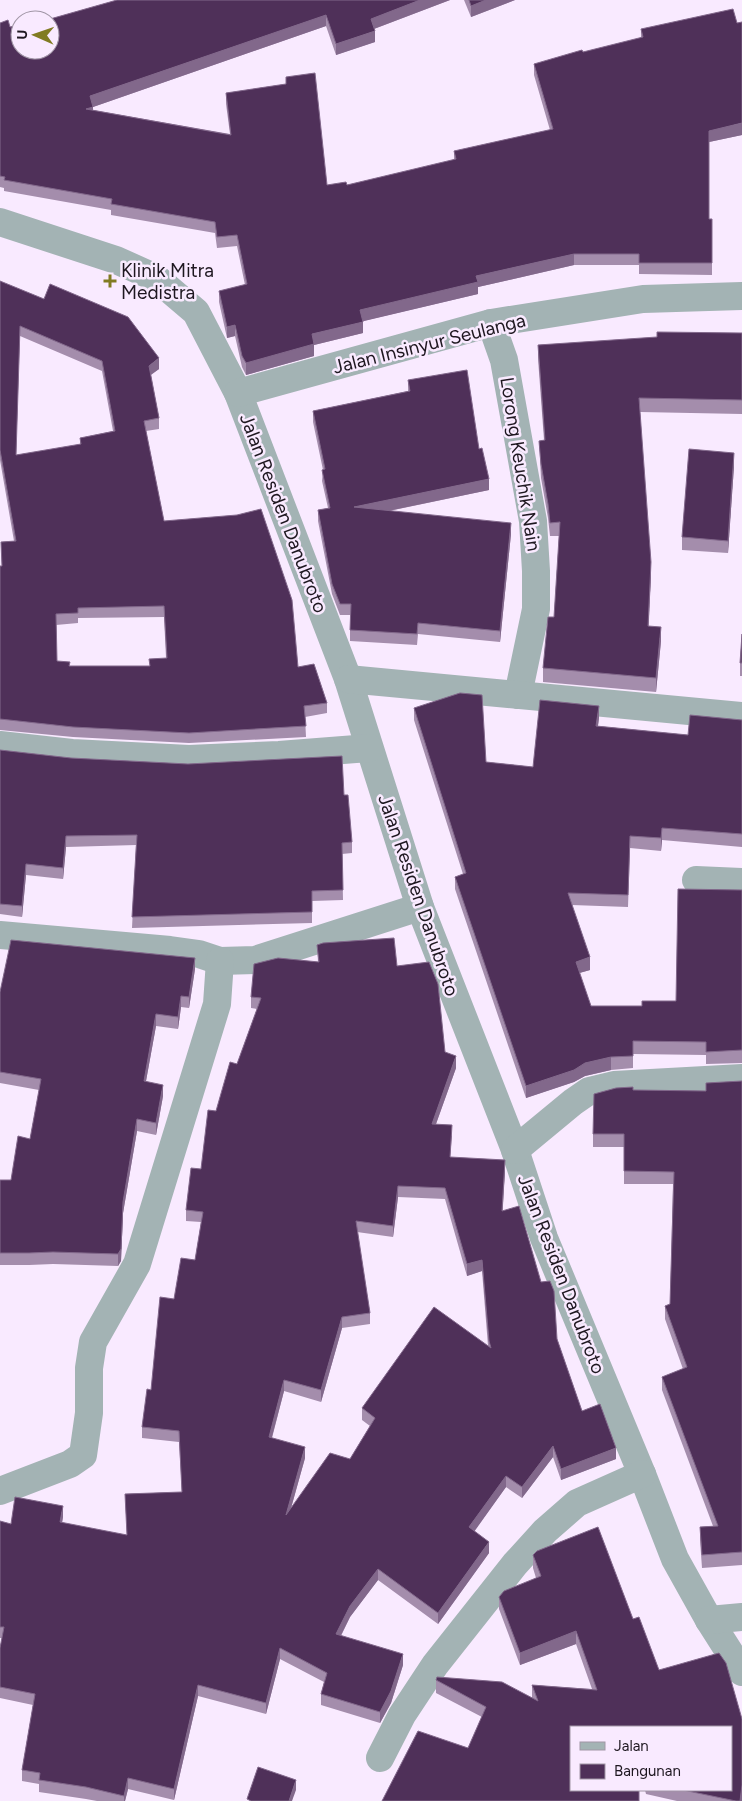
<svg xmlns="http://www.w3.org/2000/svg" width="742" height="1801" viewBox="0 0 742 1801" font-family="Figtree,sans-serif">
	<rect width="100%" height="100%" fill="#f9eaff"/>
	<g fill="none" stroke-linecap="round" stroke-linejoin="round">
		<g stroke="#a3b3b4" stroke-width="28">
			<polyline points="0,222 116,260 156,278 196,312 238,393 348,679 420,907 515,1150 544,1238 642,1474 675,1559 709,1620 742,1672"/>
			<polyline points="491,323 504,360 533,521 536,571 536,609 518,695"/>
			<polyline points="238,393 491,323 643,299 742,296"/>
			<polyline points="348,679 742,716"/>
			<polyline points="0,745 72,753 189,759 279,755 369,748"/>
			<polyline points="696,880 742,882"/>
			<polyline points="0,935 170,950 199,954 220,961 255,960 420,907"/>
			<polyline points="515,1150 573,1102 589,1091 614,1085 742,1078"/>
			<polyline points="0,1491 70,1464 83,1455 89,1413 89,1368 93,1342 137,1264 217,1004 220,961"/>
			<polyline points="709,1620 742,1617"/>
			<polyline points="380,1758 402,1715 435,1665 515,1564 545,1531 577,1503 642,1474"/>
		</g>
	</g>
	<g fill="#a48dac" fill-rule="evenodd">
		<polygon points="117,0 450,0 374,29 375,42 336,55 326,26 93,107 93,110 230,134 226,104 226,93 286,84 286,77 327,185 347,185 454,160 454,151 550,130 534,75 534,64 641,38 641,29 742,135 709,142 709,219 712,219 712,275 639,274 639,265 574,265 478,287 478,294 363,321 363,333 314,345 314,356 246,375 242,367 235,336 227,338 219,302 219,291 245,285 237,246 217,248 215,233 111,215 111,210 4,191 4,188 0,187 0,23 10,27 50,19"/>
		<polygon points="464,0 515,0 471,17"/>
		<path d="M0,281L159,369L151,375L159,418V429L146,431L164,521L298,667L327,703V713L305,717L306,737L189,743L73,737L0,730V566H2L1,542L14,541L0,460ZM20,336L102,371L113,431L80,438V445L16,455ZM164,617L166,658L149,666H70L57,661L56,625L78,623V618Z"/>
		<polygon points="742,333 742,414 640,412 651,576 648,626 661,641 656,692 543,682 543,668 554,617 559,536 550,536 548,518 541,478 539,441 544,440 538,359 538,345"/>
		<polygon points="408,380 479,449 489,490 389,511 511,534 500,642 418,634 417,645 350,641 350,615 340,615 332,594 318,521 318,510 328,508 322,481 323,470 313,422 313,411 408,391"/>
		<polygon points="734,466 728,553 682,550 682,537"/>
		<polygon points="742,634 742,676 740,676 740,663"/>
		<polygon points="414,708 486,762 533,767 599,718 598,726 688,735 742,720 742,847 662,840 661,851 630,848 628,907 572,905 590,970 579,973 591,1006 642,1006 676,1001 742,890 742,1063 706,1064 706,1055 633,1054 633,1068 611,1070 585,1076 574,1082 526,1098 455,889 455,877 463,874 414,720"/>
		<polygon points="0,750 344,795 352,842 352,853 342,854 343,900 312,901 312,923 132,928 136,845 66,847 63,879 26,875 22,917 0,914"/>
		<path d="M317,945L397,966L445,1052L456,1068L436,1124L452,1136L450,1157L505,1171L502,1210L557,1339L582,1411L616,1459L561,1480L553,1457L522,1498L506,1487L474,1531L489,1553L438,1624L378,1580L350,1617L341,1636L403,1665L391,1703L380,1723L321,1705V1694L324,1682L280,1659L266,1714L198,1696L174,1800L128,1789L125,1801H97L86,1799L39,1792V1784L22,1781V1770L33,1705L0,1698V1648L2,1638H0V1521L11,1524L63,1517L62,1523L127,1535L125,1494L182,1492L179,1442L142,1438V1427L174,1299L195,1260L201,1222L186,1221V1210L201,1169L216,1111L237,1064L257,1009L251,1008V997L318,962ZM398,1197L445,1199L467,1276L482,1271L488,1346L362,1408V1420L370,1426L350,1459L291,1508L305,1458L272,1438L284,1391L321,1402L342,1328L370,1324V1313L357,1232L393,1237Z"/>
		<polygon points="195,969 189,1008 181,1007 178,1029 156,1026 146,1081 163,1096 156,1135 137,1131 123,1213 121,1261 118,1266 53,1264 29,1265 0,1265 0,1180 11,1180 30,1139 39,1090 0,1083 0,992"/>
		<polygon points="742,1081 742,1565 702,1568 700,1540 700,1527 713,1526 662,1390 662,1377 683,1369 665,1319 665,1306 670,1304 673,1184 624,1184 624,1147 593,1147 593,1134 633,1090 706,1091"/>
		<polygon points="533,1555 633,1619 659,1670 742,1719 742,1801 677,1801 646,1794 645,1790 731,1790 571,1727 468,1748 482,1717 436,1693 436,1680 532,1698 532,1685 592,1689 576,1644 520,1665 499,1609 499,1597 536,1578 533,1568"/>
	</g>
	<g fill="#82688b">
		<polygon points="420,0 450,0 371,30 371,19"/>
		<polygon points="486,0 515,0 471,17 471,6"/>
		<polygon points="326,15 326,26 93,107 93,118 86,109 90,96"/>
		<polygon points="375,31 375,42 336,55 336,44"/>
		<polygon points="742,123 742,135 709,142 709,131"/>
		<polygon points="574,254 574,265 478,287 478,294 360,322 360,310 476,276"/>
		<polygon points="363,322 363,333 314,345 314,356 246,375 246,363 312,334"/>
		<polygon points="235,325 235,336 227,338 227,327"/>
		<polygon points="159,358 159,369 149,376 149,366"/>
		<polygon points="734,453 734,466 728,553 728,541"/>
		<polygon points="489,479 489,490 354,518 354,507"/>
		<polygon points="511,523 511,534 500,642 500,631"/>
		<polygon points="651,562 651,576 648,640 648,626"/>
		<polygon points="661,627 661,641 656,692 656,678"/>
		<polygon points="599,706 599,718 596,739 596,726"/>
		<polygon points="662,828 662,840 661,851 661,838"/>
		<polygon points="66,836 66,847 63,879 63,868"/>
		<polygon points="26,864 26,875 22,917 22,906"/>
		<polygon points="590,957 590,970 576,974 576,962"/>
		<polygon points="195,958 195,969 189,1008 189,997"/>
		<polygon points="181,996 181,1007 178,1029 178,1017"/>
		<polygon points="156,1014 156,1026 144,1092 144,1081"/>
		<polygon points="456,1056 456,1068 432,1135 432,1124"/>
		<polygon points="611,1057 611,1070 585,1076 574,1082 526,1098 526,1086 585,1063"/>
		<polygon points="163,1085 163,1096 156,1135 156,1123"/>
		<polygon points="137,1119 137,1131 123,1213 121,1261 118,1266 118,1254 123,1202"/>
		<polygon points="505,1160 505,1171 502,1222 502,1211"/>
		<polygon points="398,1186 398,1197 393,1237 393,1226"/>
		<polygon points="482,1260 482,1271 467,1276 467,1264"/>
		<polygon points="342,1317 342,1328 321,1402 321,1390"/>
		<polygon points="284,1380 284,1391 269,1448 269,1437"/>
		<polygon points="553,1446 553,1457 522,1498 522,1487"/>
		<polygon points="305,1447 305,1458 286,1526 286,1515"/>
		<polygon points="616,1448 616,1459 561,1480 561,1469"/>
		<polygon points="506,1476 506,1487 469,1539 469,1527"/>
		<polygon points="63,1506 63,1517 60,1533 60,1522"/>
		<polygon points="489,1542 489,1553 438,1624 438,1613"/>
		<polygon points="378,1569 378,1580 350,1617 336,1645 336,1634 350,1606"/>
		<polygon points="576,1631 576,1644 520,1665 520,1653"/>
		<polygon points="280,1648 280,1659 266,1714 266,1703"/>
		<polygon points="403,1654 403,1665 391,1703 380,1723 380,1712"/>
		<polygon points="198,1685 198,1696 174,1800 174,1789"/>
		<polygon points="128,1778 128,1789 125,1801 124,1801 124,1796"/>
		<polygon points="296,1780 296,1790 292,1801 289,1801"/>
		<polygon points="742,1785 742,1801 740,1801"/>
	</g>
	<g fill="#4f3059" stroke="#82688b" fill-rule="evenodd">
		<polygon points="117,0 420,0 371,19 375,31 336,44 326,15 90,96 93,107 86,109 231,135 226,93 286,84 286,77 315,73 327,185 346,182 347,185 456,159 454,151 553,129 534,64 582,50 583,52 643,37 641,29 733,9 737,23 742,22 742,123 709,131 709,219 712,219 712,263 639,263 639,254 574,254 476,276 478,282 360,310 363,322 312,334 314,344 246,363 242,356 235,325 227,327 219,291 247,284 237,235 217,237 215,222 111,204 112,199 4,180 5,177 0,176 0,23 8,20 10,27 20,25 20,50 50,50 50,20 38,20 49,17 50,19"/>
		<polygon points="469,0 486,0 471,6"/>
		<path d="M0,281L44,299L50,284L128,317L159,358L149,366L159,418L144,421L164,521L237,515L261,509L292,600L298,667L314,664L327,703L304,706L306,726L189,733L73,727L0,719V566H2L1,542L16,541L0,450ZM20,326L102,361L115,431L80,438L81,444L16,455ZM164,606L167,658L149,659L150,666H69L70,662L57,661L56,614L78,613V608Z"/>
		<polygon points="657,332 742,333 742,400 639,398 651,562 648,626 661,627 656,678 543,668 548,617 554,617 560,522 550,523 548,504 541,464 539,441 545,440 538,345 657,337"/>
		<polygon points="467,370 479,449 482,448 489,479 354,507 511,523 500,631 418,623 417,634 350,630 351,604 340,604 332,584 318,510 330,508 322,470 325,469 313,411 410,391 408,380"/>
		<polygon points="689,449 734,453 728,541 682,537"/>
		<polygon points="742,634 742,663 740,663"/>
		<polygon points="460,693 482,695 486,762 533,767 540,700 599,706 596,726 688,735 690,715 742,720 742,834 662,828 661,838 630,836 628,895 568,893 590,957 576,962 591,1006 642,1006 642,1001 676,1001 678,889 742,890 742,1050 706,1052 706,1042 633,1041 633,1056 611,1057 585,1063 574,1070 526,1086 455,877 466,873 414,708"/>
		<polygon points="0,750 71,758 188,764 342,756 344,795 348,795 352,842 342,843 343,890 312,891 312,912 132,917 137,835 66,836 63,868 26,864 22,906 0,904"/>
		<path d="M394,938L397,966L429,962L438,984L445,1052L456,1056L432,1124L452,1125L450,1157L505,1160L502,1211L519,1206L541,1282L550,1281L554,1291L557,1339L582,1411L600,1404L616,1448L561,1469L553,1446L522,1487L506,1476L469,1527L489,1542L438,1613L378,1569L350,1606L336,1634L403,1654L391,1691L380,1712L321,1694L327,1673L280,1648L266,1703L198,1685L174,1789L128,1778L124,1796L86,1787L39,1780L40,1773L22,1770L35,1694L0,1687V1648L4,1627H0V1521L11,1524L15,1497L63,1506L60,1522L127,1535L125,1494L182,1492L179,1431L142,1427L147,1389L151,1390L160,1297L174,1299L181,1258L195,1260L203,1212L186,1210L191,1168L201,1169L208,1110L216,1111L230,1062L237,1064L261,998L251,997L254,964L278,958L319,962L317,945L323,943ZM398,1186L445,1188L467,1264L482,1260L489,1341L491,1348L434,1307L362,1408L375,1418L350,1459L330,1453L286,1515L305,1447L269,1437L284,1380L321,1390L342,1317L370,1313L356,1221L393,1226Z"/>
		<polygon points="11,940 195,958 189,997 181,996 178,1017 156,1014 144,1081 163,1085 156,1123 137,1119 123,1202 121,1249 118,1254 53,1252 29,1253 0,1253 0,1180 11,1180 18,1136 30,1139 41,1079 0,1072 0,992"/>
		<polygon points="742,1081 742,1552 702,1555 700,1527 718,1526 662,1377 687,1367 665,1306 670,1304 674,1172 624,1171 624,1134 593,1134 594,1094 616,1088 633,1087 633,1090 706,1091 706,1083"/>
		<polygon points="598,1527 633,1619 639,1617 659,1670 719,1653 726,1663 742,1719 742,1785 740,1801 736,1801 683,1790 731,1790 731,1727 571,1727 571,1790 639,1790 639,1801 382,1801 418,1731 468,1748 486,1707 436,1680 437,1677 502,1682 538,1701 532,1685 597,1690 576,1631 520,1653 499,1597 504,1591 541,1576 533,1555 537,1551"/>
		<polygon points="258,1767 296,1780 289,1801 251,1801 247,1799"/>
	</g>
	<path fill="#817b22" stroke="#f9eaff" stroke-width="2" d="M107.5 273.5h5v5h5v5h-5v5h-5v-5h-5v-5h5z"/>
	<g text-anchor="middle" stroke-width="5" stroke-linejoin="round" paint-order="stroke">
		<g font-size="19" fill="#1e1720" stroke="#f9eaff" text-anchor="start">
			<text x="121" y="277">Klinik Mitra<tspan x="121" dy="22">Medistra</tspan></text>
		</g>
		<g font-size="19" fill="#1e1720" stroke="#f9eaff">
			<text transform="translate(429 343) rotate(-14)" y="7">Jalan Insinyur Seulanga</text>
			<text transform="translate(521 464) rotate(81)" y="7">Lorong Keuchik Nain</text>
			<text transform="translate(284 513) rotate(69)" y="7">Jalan Residen Danubroto</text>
			<text transform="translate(419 895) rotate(71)" y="7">Jalan Residen Danubroto</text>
			<text transform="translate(562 1274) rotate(69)" y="7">Jalan Residen Danubroto</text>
		</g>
	</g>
	<rect x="570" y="1726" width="162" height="65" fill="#f9eaff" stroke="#a196a6"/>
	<rect x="580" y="1742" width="25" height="8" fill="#a3b3b4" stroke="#a196a6"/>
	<text x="614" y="1751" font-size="15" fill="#1e1720">Jalan</text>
	<rect x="580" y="1764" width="25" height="15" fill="#4f3059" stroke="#a196a6"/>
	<text x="614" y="1776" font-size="15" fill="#1e1720">Bangunan</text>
	<g transform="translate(35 35) rotate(272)"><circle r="24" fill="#f9eaff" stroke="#a196a6"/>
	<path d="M0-4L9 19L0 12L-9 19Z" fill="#817b22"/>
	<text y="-8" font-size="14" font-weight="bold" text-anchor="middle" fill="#1e1720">U</text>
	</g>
</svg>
